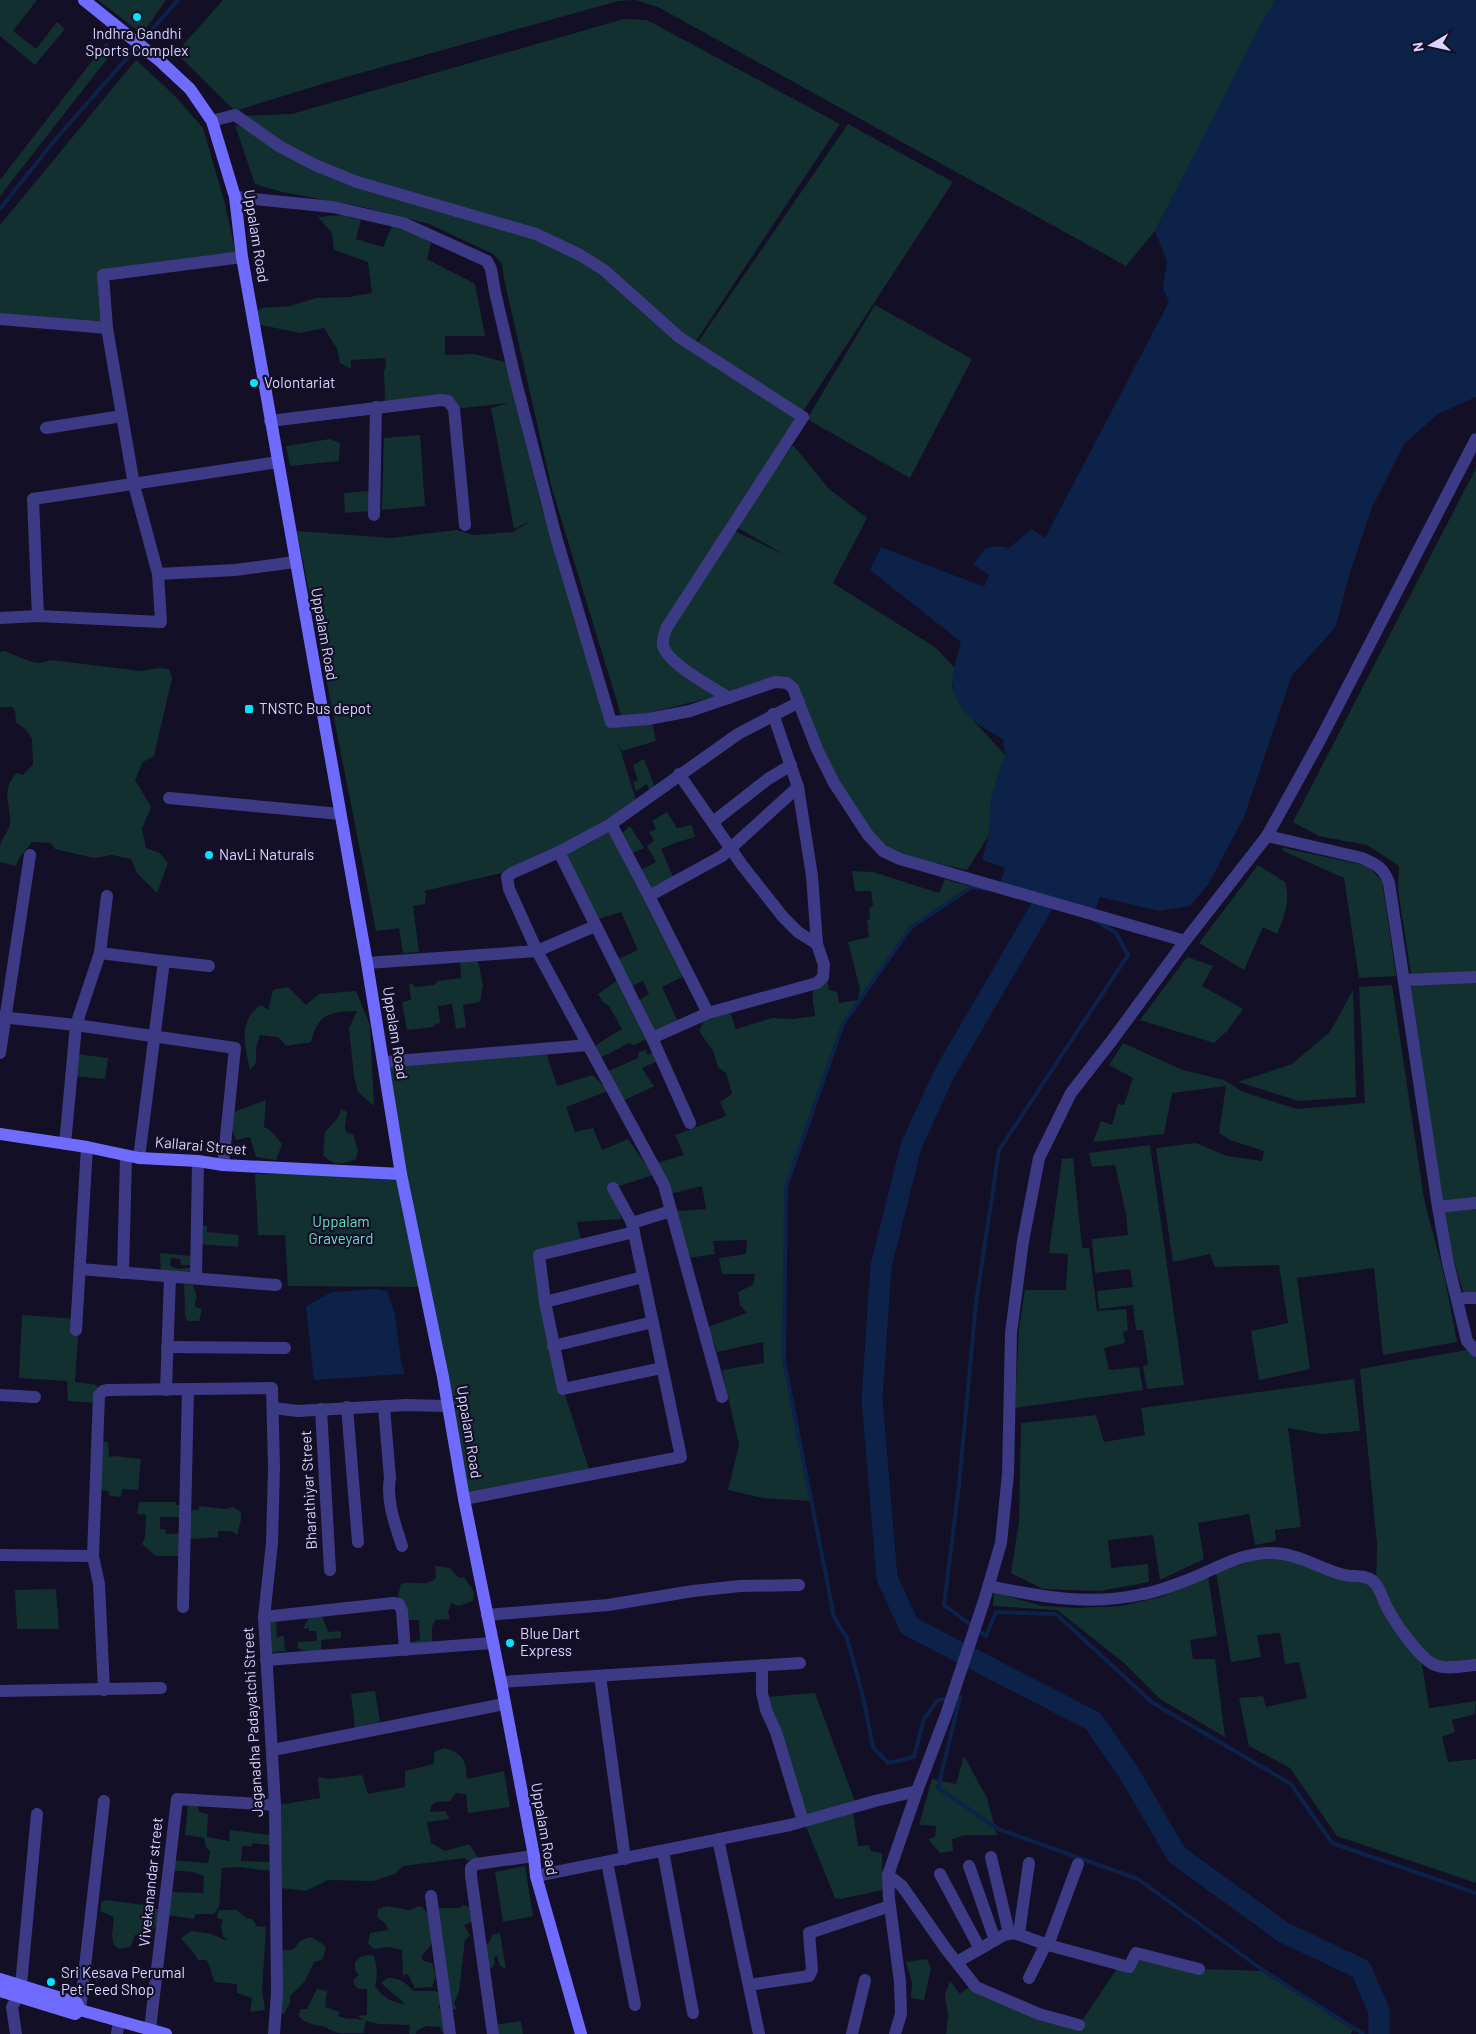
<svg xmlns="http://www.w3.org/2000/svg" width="1476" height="2034" viewBox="0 0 1476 2034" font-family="Barlow,sans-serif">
	<rect width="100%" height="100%" fill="#130f26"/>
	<g fill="#12302f" fill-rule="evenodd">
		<polygon points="0,0 37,0 13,31 36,49 57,22 65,29 35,65 0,36"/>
		<polygon points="98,0 166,0 142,34"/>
		<polygon points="223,0 1275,0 1155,231 1126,266 658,7 635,0 618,1 332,81 235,111 176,53"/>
		<polygon points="624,19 647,20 840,124 694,344 582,253 310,161 242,116 292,114"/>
		<polygon points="106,43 114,50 0,196 0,180"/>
		<polygon points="136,60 176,97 203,128 225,204 236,254 106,274 110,326 0,314 0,225"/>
		<polygon points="848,124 953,182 802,413 696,345"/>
		<polygon points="235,125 263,135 294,156 580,255 677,340 798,419 659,639 721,695 644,714 621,715 552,489 504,279 502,264 493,254 429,224 363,207 282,192 255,184"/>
		<path d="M341,215L361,220L356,239L383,247L392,226L406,229L431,243L427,259L475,284L485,336H445V355L475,354L512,364L516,403L543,513L549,511L611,722H652L656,741L622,751L618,742L638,807L610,825L684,976L662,987L679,1024L634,1045L629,1043L598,1059L594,1046L622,1029L609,1006L603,1002L598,994L621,978L618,959L638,950L621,912L599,919L559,852L523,868L424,891L426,894L425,904L413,906L419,952L403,953L399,928L376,931L297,531L391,538L456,530L474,535L513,532L532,520L514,529L491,408L509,403L454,409L448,401L385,404L384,371L386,366L385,358L351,360V369L340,363L337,349L324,328L300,333L256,324V312L262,308L290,306L316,298L349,297L372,293L368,262L334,250L332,233L318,217ZM643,981L649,994L638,1001L627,988Z"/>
		<polygon points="875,305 972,359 910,478 807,419"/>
		<polygon points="420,435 425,506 382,510 384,438"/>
		<polygon points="330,439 340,443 339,461 290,466 286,446"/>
		<polygon points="793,445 829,489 867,518 833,583 936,648 955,668 952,687 962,708 1005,755 997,779 989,835 967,870 883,851 834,783 787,683 729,698 670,658 663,638 730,529 785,555 733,525"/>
		<polygon points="1476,468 1476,972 1411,974 1398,890 1399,866 1367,845 1319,836 1293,822"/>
		<polygon points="370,491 372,511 345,513 344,493"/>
		<path d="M6,651C10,654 33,663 38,663C42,663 47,661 51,660L140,671L159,668L169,669L172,678L154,756L143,762L135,780L151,807L142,829L146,848L160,853L168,863L157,893L137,873L131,859L112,855L94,858L55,849L51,843L32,842L18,860L16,866L0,862C0,857 0,851 0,847C1,838 10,831 10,821C10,801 1,792 16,773L23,775L33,764L32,739L26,730L16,722L15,711L12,707H0V652Z"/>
		<polygon points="644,759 656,790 651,794 647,784 636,791 633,782 638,780 633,765"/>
		<polygon points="667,812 677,828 692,825 695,837 675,843 661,849 674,879 649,896 641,870 656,862 647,846 654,841 649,832 656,829 652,821"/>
		<polygon points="630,826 644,848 630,854 620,835"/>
		<polygon points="1284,848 1368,866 1382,881 1396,976 1359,978 1344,878 1283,851 1282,848"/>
		<path d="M1258,865L1285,882C1291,901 1284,916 1277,934L1263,927L1244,970L1199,943Z"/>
		<path d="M852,871L873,872L939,893L945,879L972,887L911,927L843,1024L786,1187L784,1361L811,1501L763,1498L728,1490L739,1445L722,1370L764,1363L763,1342L717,1352L708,1327L747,1313L740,1305L738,1292L753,1285L755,1274H722L719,1258L746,1254L747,1240L713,1241L715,1254L688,1258L676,1211L706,1209L702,1186L670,1194L657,1163L684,1155L675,1135L726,1116L720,1102L732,1094L726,1073L718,1067L713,1051L699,1031L708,1013L730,1012L736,1029L772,1018L792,1019L815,1016C813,995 807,990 827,976L829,990L837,992L839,1003L858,1000L860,989L848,942L869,937L867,920L870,919L869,909L873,905L871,891H855Z"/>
		<polygon points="460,956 477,957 483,985 480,1002 463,1005 466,1027 456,1029 452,1004 438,1006 440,1023 435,1024 434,1027 407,1030 402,1002 411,1000 409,985 412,983 415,987 434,985 438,981 461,978"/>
		<polygon points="1187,957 1213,966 1202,986 1243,1009 1227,1031 1214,1043 1140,1020"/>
		<polygon points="1476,978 1476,1297 1465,1298 1438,1207 1405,980"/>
		<polygon points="1392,985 1424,1199 1445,1279 1457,1342 1383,1355 1374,1268 1297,1278 1310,1369 1259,1380 1251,1331 1288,1323 1279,1265 1215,1267 1210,1254 1173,1262 1156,1148 1196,1143 1227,1156 1262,1161 1264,1151 1230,1140 1219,1133 1226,1086 1172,1093 1164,1134 1093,1142 1101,1121 1112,1125 1118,1104 1124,1105 1133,1078 1109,1065 1123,1043 1183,1070 1224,1080 1243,1092 1297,1109 1365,1103 1359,987"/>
		<path d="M288,987L306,1005L319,994L356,991L370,1025L374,1106L358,1092L354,1077L349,1028L357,1011C331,1012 318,1012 311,1042L286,1046L278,1037L260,1035L256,1048V1063L250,1070C245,1046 237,1021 261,1005L268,1010L273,990Z"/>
		<polygon points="1353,990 1356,1097 1299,1101 1238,1082 1292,1064 1330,1032"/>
		<polygon points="645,1050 648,1055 654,1051 660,1060 642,1068 652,1084 655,1086 622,1101 606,1072 638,1058 638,1053"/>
		<polygon points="546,1052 557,1086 593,1075 608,1091 566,1107 575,1132 593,1128 602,1150 628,1139 653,1175 613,1188 621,1219 577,1222 581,1240 539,1255 563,1389 591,1475 464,1499 425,1287 288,1286 285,1235 258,1235 255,1174 404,1175 384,1062"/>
		<polygon points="76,1054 108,1058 105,1079 73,1076"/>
		<polygon points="266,1100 264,1127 270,1130 282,1144 276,1160 256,1157 250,1137 236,1140 231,1126 234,1112"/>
		<path d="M341,1109L347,1112L345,1127L347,1133L353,1134L358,1151L356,1159C342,1165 334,1166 323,1155L325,1132L338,1118Z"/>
		<polygon points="1150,1145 1184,1385 1147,1389 1143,1366 1148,1365 1143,1330 1136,1330 1133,1305 1099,1309 1097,1291 1133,1287 1130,1269 1095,1273 1092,1239 1128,1235 1126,1214 1115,1165 1092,1167 1089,1153"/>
		<polygon points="1073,1158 1082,1248 1089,1248 1097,1311 1126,1309 1128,1330 1123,1332 1125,1343 1104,1348 1109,1370 1139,1367 1143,1390 1015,1408 1019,1328 1025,1290 1066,1290 1068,1254 1049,1253 1062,1159"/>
		<polygon points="198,1225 207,1226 207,1232 239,1235 238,1247 198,1244"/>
		<polygon points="160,1253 192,1256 191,1265 181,1265 180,1259 171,1258 170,1266 179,1269 193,1267 187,1274 161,1272"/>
		<polygon points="184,1284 193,1285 197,1298 195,1300 195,1307 202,1309 199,1321 187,1321 185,1315"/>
		<polygon points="22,1315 79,1319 75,1382 97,1385 96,1403 68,1401 67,1381 19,1378"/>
		<polygon points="1467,1350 1476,1351 1476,1665 1445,1668 1415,1647 1376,1584 1377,1544 1360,1369"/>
		<polygon points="1354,1379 1360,1431 1322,1434 1288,1428 1301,1527 1275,1530 1276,1541 1255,1545 1249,1514 1198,1523 1204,1559 1160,1580 1153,1535 1108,1540 1111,1568 1148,1564 1149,1582 1100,1591 1043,1589 1011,1573 1019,1522 1021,1423 1096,1415 1104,1442 1145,1435 1141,1408"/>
		<polygon points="97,1441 108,1442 109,1457 114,1456 141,1459 138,1490 122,1489 121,1497 110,1496 108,1491 100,1490"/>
		<polygon points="139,1502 176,1502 176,1505 182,1505 182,1517 160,1517 160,1529 165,1529 166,1534 182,1533 180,1556 156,1556 142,1544 145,1537 146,1515 137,1514"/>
		<polygon points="199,1506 225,1509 233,1507 241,1512 241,1520 237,1535 232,1531 218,1531 218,1537 194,1539 187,1537 189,1516 193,1510 199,1510"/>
		<polygon points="1266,1556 1287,1559 1369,1583 1385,1615 1422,1664 1429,1708 1476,1701 1475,1714 1452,1720 1455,1732 1442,1737 1448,1762 1476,1759 1476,1883 1337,1836 1290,1768 1249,1746 1239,1698 1263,1696 1266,1707 1307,1698 1299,1662 1285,1664 1280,1633 1257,1635 1261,1657 1231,1662 1216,1573"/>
		<path d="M435,1566L450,1568L459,1578L464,1577L474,1592L473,1601L459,1606L451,1603L448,1613L450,1619L435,1620L432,1627V1643H408L420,1640L419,1620H405L398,1595L401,1584C416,1579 423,1589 436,1578Z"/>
		<polygon points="1208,1575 1217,1636 1190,1640 1193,1659 1215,1659 1225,1737 1160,1699 1124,1663 1057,1610 993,1606 994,1592 1042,1606 1077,1608 1121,1606 1161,1597"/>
		<polygon points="56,1589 59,1629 17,1629 15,1590"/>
		<polygon points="311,1613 321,1613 328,1632 341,1631 341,1638 321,1640 322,1652 310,1653 297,1648 298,1642 317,1641 316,1631 309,1631 309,1628 303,1629"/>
		<polygon points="276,1621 277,1637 284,1636 285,1651 268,1653 266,1622"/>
		<polygon points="375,1691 380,1722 355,1729 351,1694"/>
		<polygon points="815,1693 855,1802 803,1821 766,1697"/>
		<path d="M445,1748C464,1754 466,1761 467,1779L504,1771L510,1807L468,1813L466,1794L456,1793L450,1801L436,1802L431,1806L430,1812L445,1811L450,1819L427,1822L431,1843L445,1851L469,1844L478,1858L470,1863L465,1858L403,1866L395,1874L373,1881L328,1880L306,1891L281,1888L279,1805L320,1798L318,1777L328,1779L362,1775L368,1794L405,1787V1771L434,1764V1752Z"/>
		<polygon points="964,1756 987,1798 997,1835 965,1835 952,1839 953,1851 940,1853 928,1839 935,1837 936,1826 919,1825 932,1779 956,1784"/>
		<polygon points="188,1804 197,1805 199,1812 208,1814 207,1837 229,1841 230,1830 270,1835 270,1845 252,1843 252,1846 242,1846 241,1861 271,1862 271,1871 239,1867 222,1868 219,1907 214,1914 196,1914 194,1919 167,1915 169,1892 203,1893 204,1876 193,1872 169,1870 171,1860 208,1863 210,1851 206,1847 204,1838 185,1835"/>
		<polygon points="853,1810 858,1846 869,1845 871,1851 882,1853 883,1890 840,1899 835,1898 805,1824"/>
		<polygon points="525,1866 533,1916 503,1922 495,1872"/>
		<path d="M105,1900L145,1905L161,1910C156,1931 155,1930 135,1935L130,1947L119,1949L114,1945L112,1936L114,1917L100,1911L101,1903Z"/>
		<polygon points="463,1905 469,1907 474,1918 470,1923 464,1925 470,1935 465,1940 459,1992 454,2003 457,2009 449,2010 434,1908 460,1908"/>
		<path d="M387,1906L409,1910L420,1906C433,1914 431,1931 431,1945L421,1957L424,1961L432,1963L436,1975L432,1987L415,1988L408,1974L403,1975L402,1950L389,1947L374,1949L368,1943L370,1933L388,1930L386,1924L377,1917L378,1909Z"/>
		<path d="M222,1910H237L246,1918L252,1919L256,1924L255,1926L266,1927L262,1990L265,2010L250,2012L252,1998L237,1993V1984L215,1982C211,1975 211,1965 206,1960H198C195,1952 186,1946 181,1938L191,1931L212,1934L225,1940H228L223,1937L221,1925L223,1920L217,1918L218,1911Z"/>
		<polygon points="500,1933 506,1969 500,1966 497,1956 494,1957 495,1963 492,1968 487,1970 483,1948 490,1941 492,1935"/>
		<polygon points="310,1937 323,1944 326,1949 322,1960 314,1962 305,1981 290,1996 290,2003 284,2014 279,2012 280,1951 294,1949 300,1941"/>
		<path d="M368,1955L374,1956C377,1967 378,1975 375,1986C382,1997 392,2003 405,2004L381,1983L387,1978C397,1977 408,1983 413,1991H434L442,1993L443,2001L438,2008L445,2012L449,2034H443L440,2027L427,2026L417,2030L416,2034H409L410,2025L379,2024L366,2021L363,2033H339L328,2029L327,2027L315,2025L304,2021L298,2015L301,2009H307L317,1989L327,1991L325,2007L340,2012L338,2016C347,2020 354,2018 363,2020L358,2016L367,2015V1989H359L354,1984L353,1980L359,1975L355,1970V1962L360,1957Z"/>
		<polygon points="1147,1956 1199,1969 1264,1971 1354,2028 1351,2034 946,2034 948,2016 945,1994 950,1981 960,1994 969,1987 1079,2025 1120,1964"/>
		<polygon points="927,1959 931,1968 924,2000 911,1998 912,1983 906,1962"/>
		<polygon points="521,2021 523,2034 496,2034 494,2025"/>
	</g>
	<g fill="#0c2248">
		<path d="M1275,0H1476V397L1438,414L1405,443L1372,507L1350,573L1335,628L1292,675L1244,817L1209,883L1190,906L1159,911L1100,897L1092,919L998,892L1005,868L982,860L989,835L991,796L1005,755L1003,739C982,728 958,714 953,688C950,677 958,654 961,642L870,570L881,547L984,587L989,575L973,564L986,548L999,546L1009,548L1032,529L1045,538L1169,302L1163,288L1167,261L1155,231L1261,24Z"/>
		<polygon points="377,1289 387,1291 395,1314 401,1361 405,1374 314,1380 306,1306 332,1292"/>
	</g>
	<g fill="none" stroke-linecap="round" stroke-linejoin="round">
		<g stroke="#0c2248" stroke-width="4">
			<polyline points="0,209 54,141 178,0"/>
			<polyline points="1095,920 1116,933 1128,955 999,1150 976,1303 959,1485 944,1605 986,1636 996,1612 1056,1614 1153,1703 1291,1784 1332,1843 1476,1893"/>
			<polyline points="956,1698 960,1697 938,1788 998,1829 1138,1879 1264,1971 1363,2034"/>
			<polyline points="949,1699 938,1700 924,1719 914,1757 888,1763 873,1747 863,1697 847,1638 834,1617 784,1361 786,1187 843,1024 911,927 972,887 985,889"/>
		</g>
		<polyline stroke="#0c2248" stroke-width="21" points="1056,882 944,1074 911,1146 881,1266 872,1399 887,1578 909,1626 1093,1721 1129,1773 1177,1855 1283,1932 1361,1969 1379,2011 1379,2034"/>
		<g stroke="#3d3a85" stroke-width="12">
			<path d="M212,121L235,115L279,146L315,165L357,182L536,234L580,255L604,270L679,337L803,417L667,627C665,633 662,638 663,645C666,663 714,688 729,698"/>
			<polyline points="235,197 333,207 403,223 487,261 491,269 495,292 516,382 556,537 611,722 648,719 690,711 775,682 787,683 793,688 817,749 834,783 868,835 883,851 900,859 942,871 1185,941"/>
			<polyline points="0,319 107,328"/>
			<polyline points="270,421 441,400 448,401 454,409 465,525"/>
			<polyline points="46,428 122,416"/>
			<polyline points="374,515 376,407"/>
			<polyline points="158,574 235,570 295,562"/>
			<polyline points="38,616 33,499 278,462"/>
			<polyline points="0,618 38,616 161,622 158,574 134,485 107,328 103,275 242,257"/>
			<polyline points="679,774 742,865 783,917 798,932 817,944"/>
			<polyline points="169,798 340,814"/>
			<polyline points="713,822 768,779 791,765"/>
			<polyline points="611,824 649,896 708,1013"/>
			<path d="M1267,836L1362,858C1376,864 1384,868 1389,883L1438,1207L1448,1263L1467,1341L1476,1351"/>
			<polyline points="559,852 652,1038 690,1123"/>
			<polyline points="649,896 722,856 798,787"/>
			<polyline points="100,953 164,961"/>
			<polyline points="367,963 537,951 595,926"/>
			<polyline points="1405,980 1476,977"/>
			<polyline points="0,1017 76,1025 235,1048 223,1165"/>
			<polyline points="652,1038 708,1013 817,983 823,977 824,965 817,944 812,876 798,787 773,714"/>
			<polyline points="0,1053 30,855"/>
			<polyline points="384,1062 588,1045"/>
			<polyline points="65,1144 76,1025 100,953 107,896"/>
			<polyline points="139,1158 164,961 209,966"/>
			<polyline points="1438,1207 1476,1203"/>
			<polyline points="632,1223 671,1211"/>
			<polyline points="634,1232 539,1255 545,1302 563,1389 662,1368"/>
			<polyline points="80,1269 276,1285"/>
			<polyline points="123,1273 126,1156"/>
			<polyline points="196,1278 198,1161"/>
			<polyline points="1465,1298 1476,1298"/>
			<polyline points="545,1302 643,1277"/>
			<polyline points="76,1330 87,1147"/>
			<polyline points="553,1346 653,1322"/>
			<polyline points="167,1347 285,1348"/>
			<polyline points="166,1390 170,1277"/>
			<polyline points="0,1395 35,1397"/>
			<polyline points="722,1397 664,1185 537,951 509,889 507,877 512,873 559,852 611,824 738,734 799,702"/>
			<polyline points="347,1407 358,1542"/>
			<path d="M384,1407L390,1478C386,1501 395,1524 402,1546"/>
			<polyline points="273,1408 298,1411 406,1405 447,1406"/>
			<polyline points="321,1409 330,1570"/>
			<polyline points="464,1499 681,1457 632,1223 613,1188"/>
			<polyline points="0,1555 93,1556"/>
			<path d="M989,1586C1041,1597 1090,1606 1143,1594C1159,1591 1174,1585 1190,1579C1220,1567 1249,1548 1283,1554C1304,1557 1323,1570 1344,1575C1353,1577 1365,1574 1373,1581C1381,1588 1383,1602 1389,1611C1396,1624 1421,1660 1435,1665C1447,1670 1463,1666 1476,1665"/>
			<polyline points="183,1607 188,1390"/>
			<polyline points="487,1615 608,1605 693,1591 740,1586 799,1585"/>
			<polyline points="264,1617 393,1603 399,1604 402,1611 405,1650"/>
			<polyline points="266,1660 492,1643"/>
			<polyline points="762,1665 762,1693 766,1710 776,1732 803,1821"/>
			<polyline points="600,1676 625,1859"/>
			<polyline points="501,1682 800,1663"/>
			<polyline points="104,1690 99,1584 93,1556 99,1395 103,1391 108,1390 272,1388 274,1468 272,1543 264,1617 275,1805 277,1993 274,2034"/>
			<polyline points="0,1691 161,1688"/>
			<polyline points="273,1750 504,1704"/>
			<polyline points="718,1839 759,2034"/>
			<polyline points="663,1851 693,2013"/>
			<polyline points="991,1857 1009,1933"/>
			<polyline points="607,1862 635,2005"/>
			<polyline points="969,1866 995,1940"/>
			<polyline points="940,1874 980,1949"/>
			<polyline points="888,1875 902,1886 946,1949 976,1987 1039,2014 1079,2025"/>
			<polyline points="536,1876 790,1825 875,1801 917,1791"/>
			<polyline points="431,1896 450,2034"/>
			<polyline points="1019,1933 1029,1863"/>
			<polyline points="1048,1945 1078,1864"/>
			<polyline points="957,1962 1004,1935 1014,1933 1048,1945 1129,1967 1136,1953 1199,1969"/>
			<polyline points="1029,1978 1046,1944"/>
			<polyline points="749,1985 809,1976 812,1970 809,1933 890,1906"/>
			<polyline points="80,2010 104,1801"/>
			<polyline points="150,2029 177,1799 275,1805"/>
			<polyline points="16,2034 12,2007 18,1996 21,1985 37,1814"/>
			<polyline points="117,2034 119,2021"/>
			<polyline points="493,2034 471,1876 471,1868 476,1864 534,1856"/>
			<polyline points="852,2034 865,1980"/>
			<polyline points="895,2034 901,2014 900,1982 889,1899 888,1875 917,1791 946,1715 984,1601 1001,1543 1008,1474 1011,1333 1023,1241 1039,1158 1071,1093 1113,1039 1185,941 1267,836 1319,742 1476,439"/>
		</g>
		<g stroke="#6f6bff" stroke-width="12">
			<polyline points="84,0 160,61 190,89 212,121 235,197 242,257 367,963 401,1174 443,1377 464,1499 501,1682 534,1856 536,1876 581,2034"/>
			<polyline points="0,1134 87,1147 139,1158 198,1161 223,1165 401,1174"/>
			<polyline points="0,1979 77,2003 80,2010 166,2034"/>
			<polyline points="0,1991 75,2014 80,2010"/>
		</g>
	</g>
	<g fill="#00e5ff" stroke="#130f26" stroke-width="2">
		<circle cx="137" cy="17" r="5"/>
		<circle cx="254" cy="383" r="5"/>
		<rect x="244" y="704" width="10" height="10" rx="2.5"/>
		<circle cx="209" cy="855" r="5"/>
		<circle cx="510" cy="1643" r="5"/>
		<circle cx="51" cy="1982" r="5"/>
	</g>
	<g text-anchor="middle" stroke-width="4.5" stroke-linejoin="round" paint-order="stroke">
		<g font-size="15" fill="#d9d4ff" stroke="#130f26" text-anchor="start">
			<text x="137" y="39" text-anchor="middle">Indhra Gandhi<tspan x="137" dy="17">Sports Complex</tspan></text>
			<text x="264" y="388">Volontariat</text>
			<text x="259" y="714">TNSTC Bus depot</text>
			<text x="219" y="860">NavLi Naturals</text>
			<text x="520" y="1639">Blue Dart<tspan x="520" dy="17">Express</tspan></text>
			<text x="61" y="1978">Sri Kesava Perumal<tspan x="61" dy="17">Pet Feed Shop</tspan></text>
		</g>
		<g font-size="15" fill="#d9d4ff" stroke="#130f26">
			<text transform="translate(256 236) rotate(81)" y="5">Uppalam Road</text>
			<text transform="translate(324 634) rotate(80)" y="5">Uppalam Road</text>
			<text transform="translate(395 1033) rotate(81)" y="5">Uppalam Road</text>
			<text transform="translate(201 1146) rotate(5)" y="5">Kallarai Street</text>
			<text transform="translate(469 1432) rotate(81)" y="5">Uppalam Road</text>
			<text transform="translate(309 1490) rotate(-93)" y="5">Bharathiyar Street</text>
			<text transform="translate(253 1722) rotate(-93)" y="5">Jaganadha Padayatchi Street</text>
			<text transform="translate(544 1829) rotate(80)" y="5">Uppalam Road</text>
			<text transform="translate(151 1882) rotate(-84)" y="5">Vivekanandar street</text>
		</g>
		<g font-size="15" fill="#5fe0c0" stroke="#130f26">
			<text x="341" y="1227">Uppalam<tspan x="341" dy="17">Graveyard</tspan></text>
		</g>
	</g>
	<g transform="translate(1431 45) rotate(261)" stroke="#130f26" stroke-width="4" paint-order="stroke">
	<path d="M0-4L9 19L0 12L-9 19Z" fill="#d9d4ff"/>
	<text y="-8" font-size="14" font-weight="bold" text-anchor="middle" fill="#d9d4ff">N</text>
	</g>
</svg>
